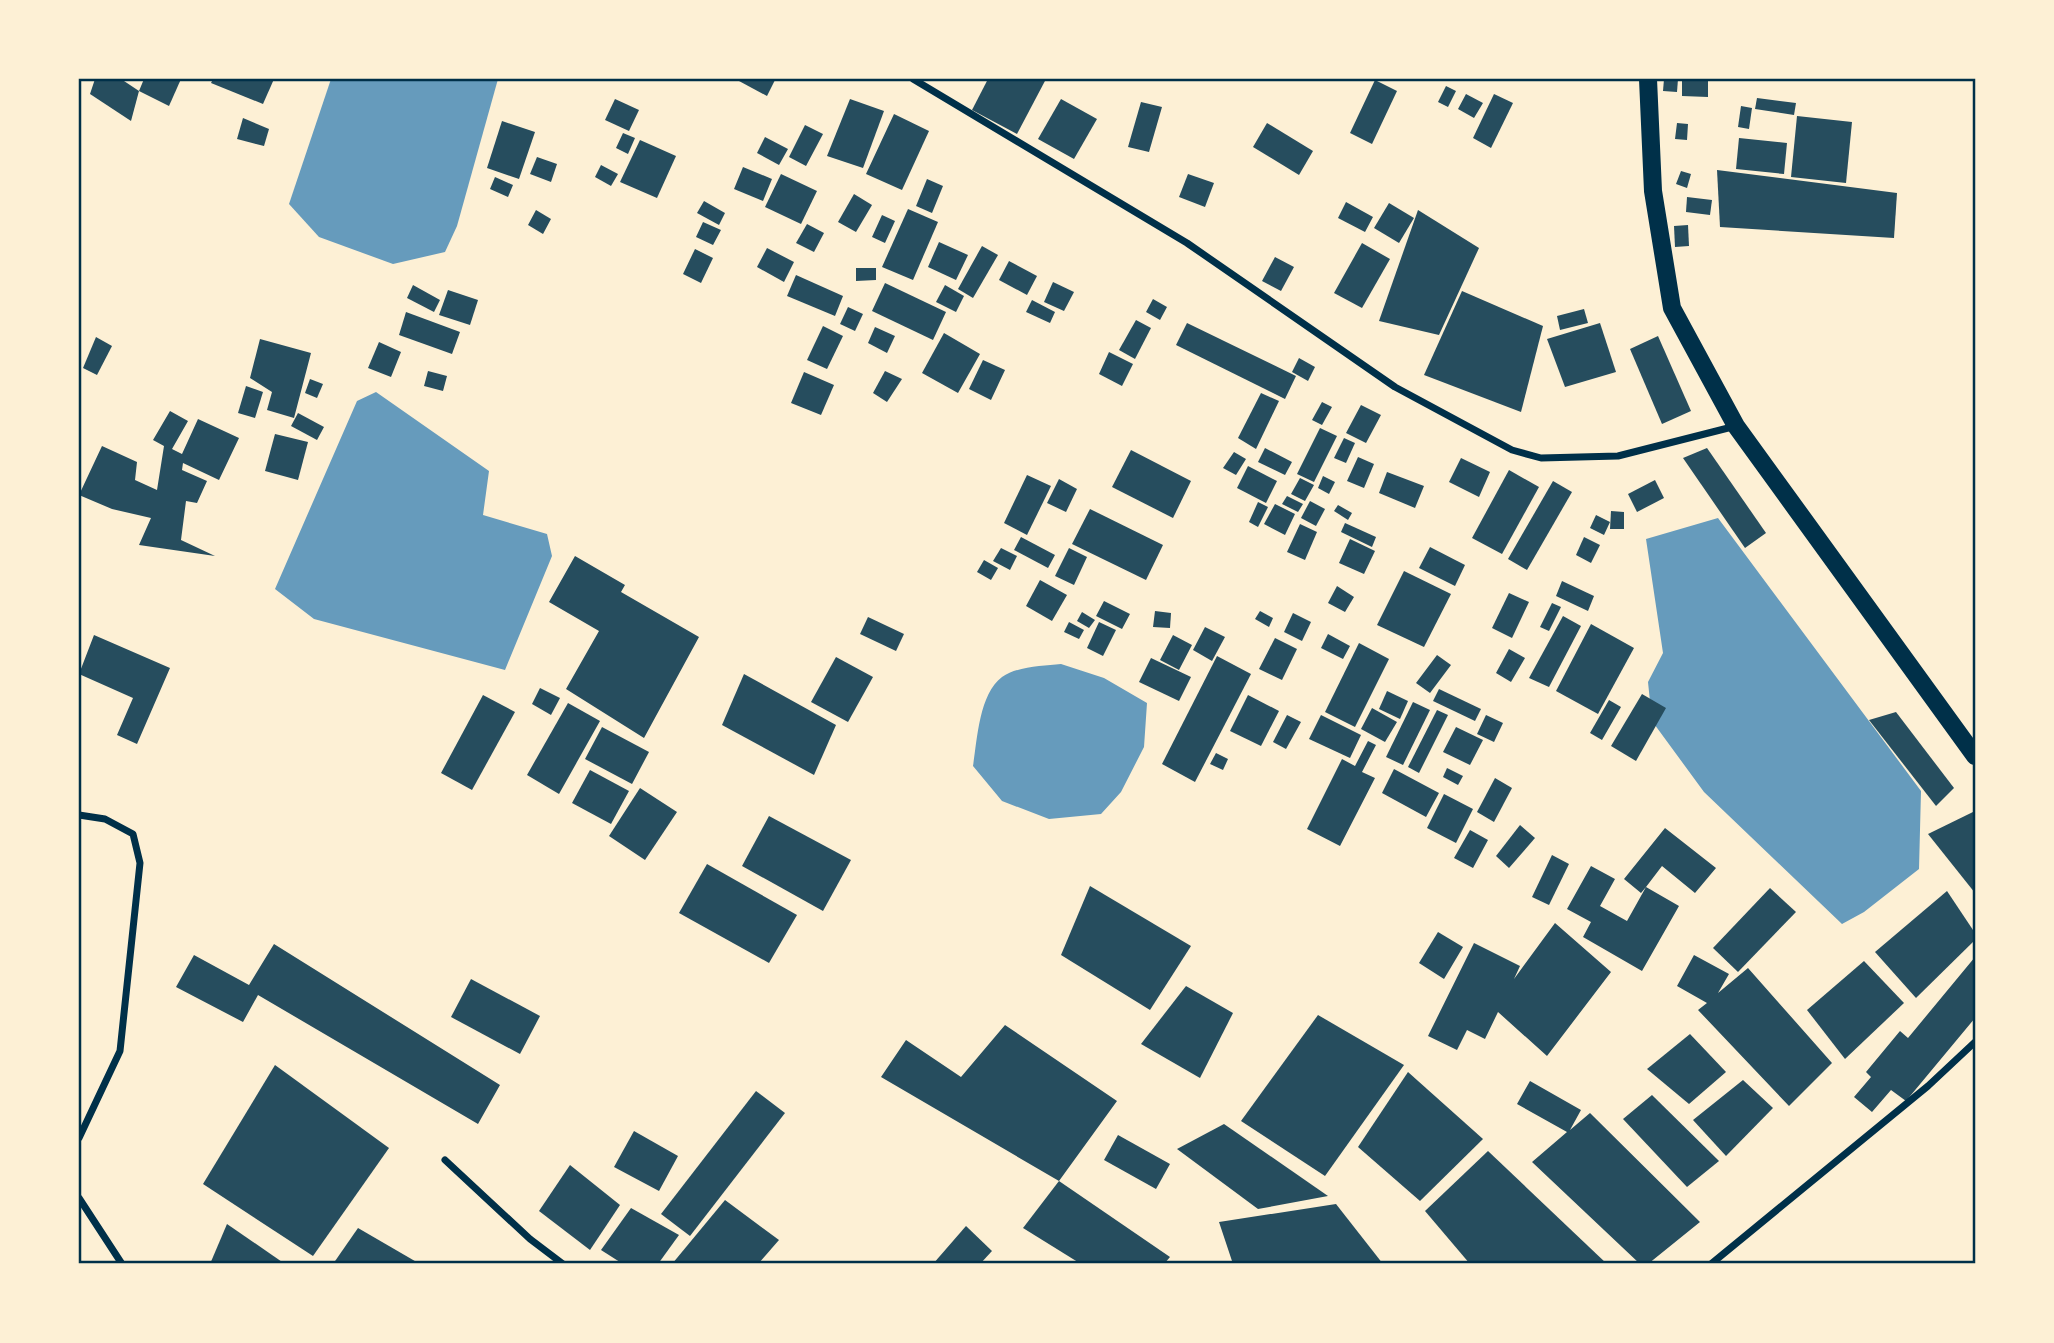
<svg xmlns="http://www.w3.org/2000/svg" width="2054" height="1343" viewBox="0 0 2054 1343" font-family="Arial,sans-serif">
	<rect width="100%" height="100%" fill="#fdf0d5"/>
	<g fill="#669bbc">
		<polygon points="331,79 498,79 457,226 445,252 393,264 319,237 289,204"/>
		<polygon points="376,392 489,471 483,515 547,534 552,556 505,670 314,619 275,589 357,401"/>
		<polygon points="1718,518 1921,791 1919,869 1864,912 1842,924 1704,792 1652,721 1648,682 1663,653 1646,539"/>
		<path d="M1061,664L1104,678L1147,703L1144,747L1121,792L1101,814L1049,819L1002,801L973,766C977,741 979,694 1002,677C1018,666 1043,666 1061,664Z"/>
	</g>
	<g fill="#264d5e">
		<polygon points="95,79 121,79 139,91 131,121 90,94"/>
		<polygon points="144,79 181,79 169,106 139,91"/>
		<polygon points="213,79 274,79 263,104 211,83"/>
		<polygon points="741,79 771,79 775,80 767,96 739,81"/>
		<polygon points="988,79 1046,79 1017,134 972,110"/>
		<polygon points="1664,79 1678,79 1677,92 1663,91"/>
		<polygon points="1682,79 1708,79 1708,97 1682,96"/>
		<polygon points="1375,80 1397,91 1372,144 1350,133"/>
		<polygon points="1446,86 1456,91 1448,107 1438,102"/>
		<polygon points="1466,94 1483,103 1474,118 1458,109"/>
		<polygon points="1494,94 1513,103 1491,148 1473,138"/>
		<polygon points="1757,98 1796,103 1794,115 1755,109"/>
		<polygon points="615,99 639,110 629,131 605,120"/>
		<polygon points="850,99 884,111 863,168 827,156"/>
		<polygon points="1061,99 1097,119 1074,159 1038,139"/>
		<polygon points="1141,102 1162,107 1149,152 1128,147"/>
		<polygon points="1741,106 1752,108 1749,129 1738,127"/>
		<polygon points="894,114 929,131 902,190 866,174"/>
		<polygon points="1797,116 1852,122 1846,183 1791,177"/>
		<polygon points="243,118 269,129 264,146 237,139"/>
		<polygon points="502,121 535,132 519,179 487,168"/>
		<polygon points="1267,123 1313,151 1299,175 1253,147"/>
		<polygon points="1677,123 1688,124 1687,140 1675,139"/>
		<polygon points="805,125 823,134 806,166 789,157"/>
		<polygon points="623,133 635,138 628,154 616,148"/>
		<polygon points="765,137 788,149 779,165 757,153"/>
		<polygon points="1739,138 1787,143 1784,174 1736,169"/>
		<polygon points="640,140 676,156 657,198 620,182"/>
		<polygon points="537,157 557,164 551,182 530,174"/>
		<polygon points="601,165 618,174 611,186 595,177"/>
		<polygon points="743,167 772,179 763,201 734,189"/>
		<polygon points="1717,170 1897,193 1894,238 1720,227"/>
		<polygon points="1681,171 1691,174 1687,188 1676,184"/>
		<polygon points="781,174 817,191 801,224 765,207"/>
		<polygon points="1188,174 1214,183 1205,207 1179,197"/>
		<polygon points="495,177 513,185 508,197 490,189"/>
		<polygon points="927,179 943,186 932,213 916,206"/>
		<polygon points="854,194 872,205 856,232 838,222"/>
		<polygon points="1687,197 1712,200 1710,215 1686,212"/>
		<polygon points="704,201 725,213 719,225 697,213"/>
		<polygon points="1346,202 1373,217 1365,232 1338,218"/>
		<polygon points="1389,203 1414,218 1399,243 1374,228"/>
		<polygon points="908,209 938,222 913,280 882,267"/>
		<polygon points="536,210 551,219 543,234 528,225"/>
		<polygon points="1418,210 1479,248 1439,335 1379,321"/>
		<polygon points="882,215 895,221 885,243 872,237"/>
		<polygon points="703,222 721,230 713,245 696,237"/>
		<polygon points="807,224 824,233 814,252 796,243"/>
		<polygon points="1688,225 1689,246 1675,247 1674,226"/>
		<polygon points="939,242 968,255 956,280 928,267"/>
		<polygon points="1362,243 1390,259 1362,308 1334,293"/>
		<polygon points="982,246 998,255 973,298 958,289"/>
		<polygon points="767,248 794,262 784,282 757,267"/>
		<polygon points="695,249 713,258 701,283 683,274"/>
		<polygon points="1275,257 1294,267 1281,291 1262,281"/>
		<polygon points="1009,261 1037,276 1027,295 999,280"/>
		<polygon points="856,268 876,268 876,280 856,281"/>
		<polygon points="796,275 843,296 835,316 787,296"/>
		<polygon points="1053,282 1074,292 1064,311 1044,302"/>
		<polygon points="885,283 946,312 933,340 872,311"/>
		<polygon points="413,285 440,300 434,312 407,298"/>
		<polygon points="945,285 964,296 956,312 936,302"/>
		<polygon points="448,290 478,300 470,325 439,315"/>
		<polygon points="1462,291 1543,326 1521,412 1424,375"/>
		<polygon points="1153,299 1167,307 1160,320 1146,312"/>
		<polygon points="1032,300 1055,312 1050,323 1026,312"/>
		<polygon points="848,307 863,314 855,331 840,324"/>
		<polygon points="1584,309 1588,323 1560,330 1557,316"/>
		<polygon points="406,312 460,332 452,354 399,335"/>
		<polygon points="1136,320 1151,328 1135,359 1119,350"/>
		<polygon points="1187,323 1296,376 1285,399 1176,345"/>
		<polygon points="1600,323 1616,372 1565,387 1547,339"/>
		<polygon points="823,326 843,336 827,369 807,360"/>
		<polygon points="875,327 895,336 887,353 868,343"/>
		<polygon points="944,333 980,354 958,393 922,373"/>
		<polygon points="1658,336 1691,411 1662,424 1630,349"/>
		<polygon points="96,337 112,346 97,375 83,368"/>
		<polygon points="260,339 311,353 294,418 267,410 272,392 250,378"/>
		<polygon points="379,342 401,352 391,377 368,368"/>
		<polygon points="1109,352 1133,364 1122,386 1099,374"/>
		<polygon points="1299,358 1315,367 1308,381 1292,372"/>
		<polygon points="983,360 1005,370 991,400 969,389"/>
		<polygon points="428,371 447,376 443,391 424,386"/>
		<polygon points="885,371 902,379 887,402 873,393"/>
		<polygon points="804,372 834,385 821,415 791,403"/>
		<polygon points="310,379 323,384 317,398 305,393"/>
		<polygon points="246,386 263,392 255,418 238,413"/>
		<polygon points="1261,393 1279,401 1256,449 1238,438"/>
		<polygon points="1322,402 1332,407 1322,425 1312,420"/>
		<polygon points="1361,405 1381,415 1366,443 1346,433"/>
		<polygon points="170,411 188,421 172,449 182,454 198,419 239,438 219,480 183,463 182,470 207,481 197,503 186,501 181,540 215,556 139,545 151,518 112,509 79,495 102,446 137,462 135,480 157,490 164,446 153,440"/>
		<polygon points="298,413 324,427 317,440 291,426"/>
		<polygon points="1320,428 1337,436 1314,482 1297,474"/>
		<polygon points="275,434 308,442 298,480 265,471"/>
		<polygon points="1344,438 1355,443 1346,463 1334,458"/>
		<polygon points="1265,448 1292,462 1285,475 1258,462"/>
		<polygon points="1707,448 1766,533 1745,548 1683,458"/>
		<polygon points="1131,450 1191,481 1173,518 1112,487"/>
		<polygon points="1234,452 1246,459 1236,475 1223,468"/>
		<polygon points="1358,457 1374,464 1364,488 1347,481"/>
		<polygon points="1461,458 1490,472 1479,497 1449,482"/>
		<polygon points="1248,466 1277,481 1266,503 1237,488"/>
		<polygon points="1509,470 1539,487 1502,554 1472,538"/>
		<polygon points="1387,472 1424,486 1415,508 1379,493"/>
		<polygon points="1027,475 1051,486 1027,535 1004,523"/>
		<polygon points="1323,476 1335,482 1329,494 1318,488"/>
		<polygon points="1300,478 1314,485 1305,501 1291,494"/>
		<polygon points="1059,479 1077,489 1066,512 1047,503"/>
		<polygon points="1655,480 1664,498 1637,512 1628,494"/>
		<polygon points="1553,481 1572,492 1527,570 1508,559"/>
		<polygon points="1287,496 1303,504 1298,512 1282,504"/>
		<polygon points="1310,501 1325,509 1316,526 1301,518"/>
		<polygon points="1258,502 1268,507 1258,527 1249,522"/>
		<polygon points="1275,504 1295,514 1285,535 1264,524"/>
		<polygon points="1338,505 1352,513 1348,520 1334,511"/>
		<polygon points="1090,509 1163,545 1146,580 1072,544"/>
		<polygon points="1611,511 1624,512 1624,529 1610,529"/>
		<polygon points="1596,515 1610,522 1604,535 1590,528"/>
		<polygon points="1345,523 1376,537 1372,547 1341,532"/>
		<polygon points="1300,524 1317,532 1305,560 1287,552"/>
		<polygon points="1021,537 1055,555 1048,568 1014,550"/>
		<polygon points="1584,537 1600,545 1591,563 1576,555"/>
		<polygon points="1350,539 1375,551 1364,574 1339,563"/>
		<polygon points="1430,547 1465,565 1455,586 1419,568"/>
		<polygon points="1001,548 1017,556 1010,570 993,561"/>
		<polygon points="1069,548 1087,557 1074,585 1055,576"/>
		<polygon points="575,556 625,585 621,592 699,637 644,738 566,689 599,631 549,602"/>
		<polygon points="984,560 998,568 991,580 977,572"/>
		<polygon points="1404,571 1451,594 1424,647 1377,625"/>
		<polygon points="1040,580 1067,595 1052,621 1026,606"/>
		<polygon points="1562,581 1594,596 1588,611 1556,596"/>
		<polygon points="1337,586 1354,597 1345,612 1328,603"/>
		<polygon points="1509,593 1529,602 1512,638 1492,628"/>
		<polygon points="1104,601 1130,614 1122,629 1096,616"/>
		<polygon points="1552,603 1561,607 1549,631 1540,627"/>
		<polygon points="1155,611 1171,613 1170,628 1153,627"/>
		<polygon points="1260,611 1273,618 1269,627 1255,619"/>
		<polygon points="1082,612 1095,620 1089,628 1077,621"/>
		<polygon points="1293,613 1311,622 1302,641 1284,632"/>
		<polygon points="1563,616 1581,626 1549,687 1529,678"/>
		<polygon points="868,617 904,634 896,651 860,634"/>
		<polygon points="1069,622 1084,630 1079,639 1064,632"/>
		<polygon points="1099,622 1116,630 1103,656 1087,648"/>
		<polygon points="1591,624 1634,648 1598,714 1556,691"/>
		<polygon points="1205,627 1225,637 1212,661 1193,650"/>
		<polygon points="1328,634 1350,646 1343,659 1321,648"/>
		<polygon points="94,635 170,668 137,744 117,735 133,698 79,674"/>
		<polygon points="1173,635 1192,645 1179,670 1160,660"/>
		<polygon points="1275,638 1297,649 1282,680 1259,669"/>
		<polygon points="1359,643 1389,659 1355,727 1325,712"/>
		<polygon points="1509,649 1525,658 1511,682 1496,673"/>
		<polygon points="1437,655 1451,665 1430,693 1416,683"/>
		<polygon points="1217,656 1251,674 1195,782 1162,764"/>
		<polygon points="836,657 873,677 848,722 811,702"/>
		<polygon points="1151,658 1191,677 1179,701 1139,682"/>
		<polygon points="744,674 836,725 814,775 722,725"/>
		<polygon points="540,688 560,698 551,715 532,704"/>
		<polygon points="1439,689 1481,709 1475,721 1433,701"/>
		<polygon points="1387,691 1408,701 1400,719 1379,709"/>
		<polygon points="1642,694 1666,708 1636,761 1611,746"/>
		<polygon points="483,695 515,712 472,790 441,773"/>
		<polygon points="1248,695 1279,711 1261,746 1230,731"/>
		<polygon points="1609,700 1621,707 1602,740 1590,733"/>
		<polygon points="1413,702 1430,710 1403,765 1386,757"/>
		<polygon points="568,703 600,721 559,794 527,775"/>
		<polygon points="1372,708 1397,722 1385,742 1361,729"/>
		<polygon points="1437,710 1448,715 1419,773 1408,767"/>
		<polygon points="1896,712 1954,788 1936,806 1869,720"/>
		<polygon points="1287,715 1301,722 1286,749 1273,742"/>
		<polygon points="1321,715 1361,735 1350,758 1309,739"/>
		<polygon points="1486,715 1503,723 1494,742 1477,734"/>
		<polygon points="602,727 649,752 632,784 585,759"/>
		<polygon points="1456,727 1483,740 1470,765 1443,752"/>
		<polygon points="1368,741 1376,745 1362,772 1375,778 1340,846 1307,829 1342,759 1355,766"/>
		<polygon points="1216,753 1228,759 1223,770 1210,764"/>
		<polygon points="1447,768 1463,776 1458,785 1443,777"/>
		<polygon points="1394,769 1439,793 1426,817 1382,793"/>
		<polygon points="590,770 629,791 611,824 572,803"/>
		<polygon points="1495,778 1512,788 1494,822 1477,812"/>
		<polygon points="640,788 677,812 645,860 609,836"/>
		<polygon points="1444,794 1473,809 1456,843 1427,828"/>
		<polygon points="1975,811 1975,893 1928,834"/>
		<polygon points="769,816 851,860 823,911 742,866"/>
		<polygon points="1520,825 1535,838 1509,868 1496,856"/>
		<polygon points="1665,828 1716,868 1695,893 1662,866 1646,887 1679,906 1642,971 1583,937 1591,922 1567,909 1591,866 1615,879 1600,906 1627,921 1646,887 1641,893 1624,879"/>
		<polygon points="1470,830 1488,840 1473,868 1454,858"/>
		<polygon points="1552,855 1569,864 1549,905 1532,897"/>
		<polygon points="707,864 797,915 769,963 679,913"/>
		<polygon points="1090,886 1191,946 1150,1010 1061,955"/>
		<polygon points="1770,888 1796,912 1738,972 1713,948"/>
		<polygon points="1947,891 1975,933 1975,940 1916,998 1875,952"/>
		<polygon points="1555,923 1611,972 1547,1056 1498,1012 1485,1039 1467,1030 1457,1050 1428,1036 1474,943 1520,966 1514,979"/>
		<polygon points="1438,932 1463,947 1444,979 1419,963"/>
		<polygon points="274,944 500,1085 478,1124 258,995 243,1022 176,987 194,955 249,985"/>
		<polygon points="1694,955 1729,974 1718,993 1748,968 1832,1063 1789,1106 1698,1010 1707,1003 1677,986"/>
		<polygon points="1975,957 1975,1018 1906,1101 1891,1090 1872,1112 1854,1097 1871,1077 1866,1072 1900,1031 1908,1038"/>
		<polygon points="1864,961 1904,1003 1845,1059 1807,1010"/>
		<polygon points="471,979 540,1016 520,1054 451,1017"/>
		<polygon points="1186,986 1233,1013 1200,1078 1141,1044"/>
		<polygon points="1318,1015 1404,1065 1325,1176 1241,1121"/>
		<polygon points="1005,1025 1117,1101 1059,1181 881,1077 906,1040 961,1077"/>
		<polygon points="1690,1034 1726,1072 1689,1104 1647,1069"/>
		<polygon points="275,1065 389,1148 313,1256 203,1184"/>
		<polygon points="1408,1072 1483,1139 1420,1201 1358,1147"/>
		<polygon points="1743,1080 1773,1108 1726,1156 1693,1120"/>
		<polygon points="1530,1081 1581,1110 1570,1130 1590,1113 1700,1222 1648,1264 1640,1264 1532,1162 1567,1132 1517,1104"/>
		<polygon points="756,1091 785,1113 690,1236 661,1214"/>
		<polygon points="1652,1095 1719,1161 1687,1187 1623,1119"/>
		<polygon points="1224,1124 1328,1196 1258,1209 1177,1149"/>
		<polygon points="634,1131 678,1156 659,1191 614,1167"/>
		<polygon points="1118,1135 1170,1164 1156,1189 1104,1160"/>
		<polygon points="1488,1151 1607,1264 1470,1264 1425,1211"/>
		<polygon points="570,1165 620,1205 590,1250 539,1211"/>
		<polygon points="1059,1181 1170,1257 1164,1264 1081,1264 1023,1228"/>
		<polygon points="725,1200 779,1240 758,1264 672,1264"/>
		<polygon points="1336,1204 1383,1264 1233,1264 1219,1222"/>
		<polygon points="631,1208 679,1235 658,1264 623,1264 601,1250"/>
		<polygon points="227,1224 285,1264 210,1264"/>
		<polygon points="966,1226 992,1251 980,1264 933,1264"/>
		<polygon points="358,1228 420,1264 333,1264"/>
	</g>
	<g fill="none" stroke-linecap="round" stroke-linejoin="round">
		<g stroke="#003049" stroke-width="7">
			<polyline points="913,79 1187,243 1395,387 1512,450 1541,458 1618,456 1736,426"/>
			<polyline points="79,815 105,819 133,834 140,863 120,1051 79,1138"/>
			<polyline points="445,1160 530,1239 563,1264"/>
			<polyline points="79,1198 122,1264"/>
			<polyline points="1711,1264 1928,1086 1975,1042"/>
		</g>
		<polyline stroke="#003049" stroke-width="18" points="1648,79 1653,191 1672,308 1736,426 1975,756"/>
	</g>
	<rect width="2054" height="1343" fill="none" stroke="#fdf0d5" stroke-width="161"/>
	<rect x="80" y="80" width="1894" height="1182" fill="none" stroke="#003049" stroke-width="2.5"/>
</svg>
